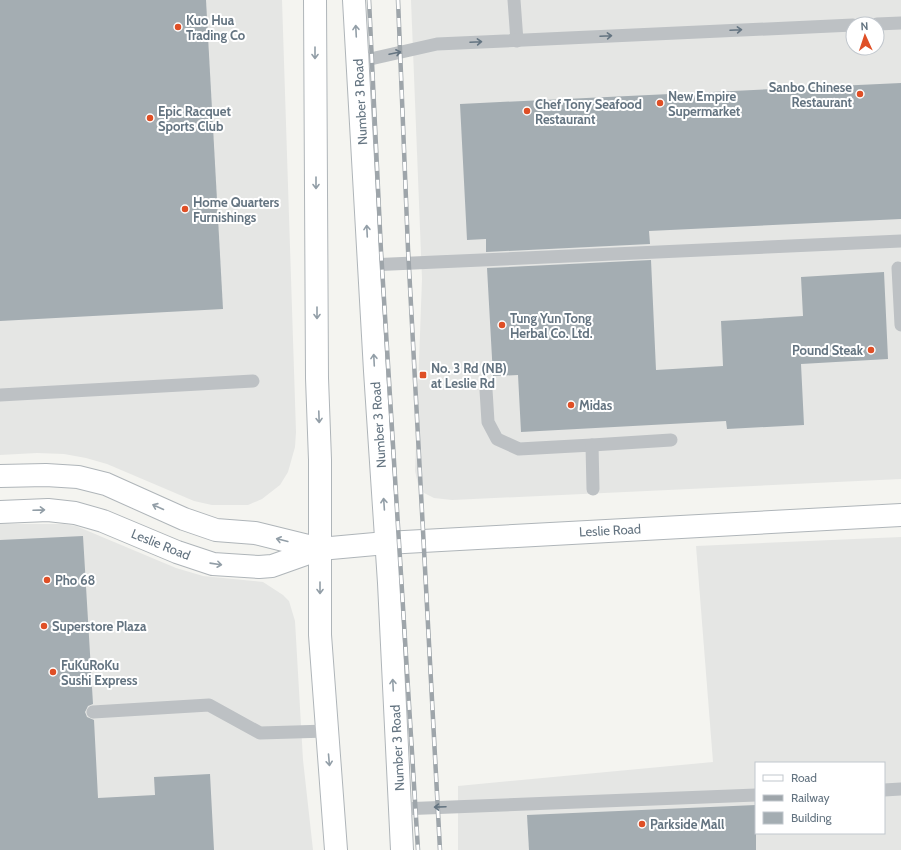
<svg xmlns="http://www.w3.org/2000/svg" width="901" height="850" viewBox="0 0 901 850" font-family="Cabin,sans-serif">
	<rect width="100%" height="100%" fill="#f4f4f0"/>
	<g fill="#e5e6e4" fill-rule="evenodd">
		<polygon points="0,0 282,0 296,432 295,447 288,472 280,485 262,499 248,505 212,505 194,501 107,464 86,458 64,454 37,453 0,455"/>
		<path d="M411,0H901V479L452,500L434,498L424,493L418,484L415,471L422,279ZM853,24H877V48H853Z"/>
		<polygon points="0,524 64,524 76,526 176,568 203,576 263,582 283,595 289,601 295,621 303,760 313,850 0,850"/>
		<path d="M901,537V850H458V786L713,762L696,546ZM756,763H884V833H756Z"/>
	</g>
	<g fill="#a4adb2">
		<polygon points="0,0 206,0 223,309 0,321"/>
		<polygon points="901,83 901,219 649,231 650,244 486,252 486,239 467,240 460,104"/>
		<polygon points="651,260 656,370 723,366 721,321 803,316 801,277 884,272 888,359 801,364 804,425 727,429 726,421 521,432 518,375 493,376 487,268"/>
		<polygon points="83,536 93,704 88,706 85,712 87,717 94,720 98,798 155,795 154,777 210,774 214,850 0,850 0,540"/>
		<polygon points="756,805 756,850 529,850 527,815"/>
	</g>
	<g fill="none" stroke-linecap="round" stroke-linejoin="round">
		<g stroke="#afb5b9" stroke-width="24">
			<g id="secondary">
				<polyline points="315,0 317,378 320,460 320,635 336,850"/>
				<polyline points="354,0 375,371 389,583 402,850"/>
				<polyline points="0,476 46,475 78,477 106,484 184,519 216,530 255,533 320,549"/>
				<polyline points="0,512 48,510 75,513 103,521 177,552 213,564 259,567 272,566 320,549 386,543 901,515"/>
			</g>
		</g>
		<g stroke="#bdc1c4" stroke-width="13">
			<polyline points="514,0 517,41"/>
			<polyline points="877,24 901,23"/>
			<polyline points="357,62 437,44 853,25"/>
			<polyline points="369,265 901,241"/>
			<polyline points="898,268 901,325"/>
			<polyline points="486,390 488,422 497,439 519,449 592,445 593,489"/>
			<polyline points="0,395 253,381"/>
			<polyline points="592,445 671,440"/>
			<polyline points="93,712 209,705 260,733 327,731"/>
			<polyline points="884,790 901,789"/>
			<polyline points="400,809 756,795"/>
		</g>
		<use href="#secondary" stroke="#fff" stroke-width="22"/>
		<g stroke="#9ea5aa" stroke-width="4.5">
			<g id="rail">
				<polyline points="369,0 381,251 418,850"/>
				<polyline points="398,0 408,249 440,850"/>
			</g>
		</g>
		<use href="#rail" stroke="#fff" stroke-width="3" stroke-dasharray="9" stroke-linecap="butt"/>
	</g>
	<defs><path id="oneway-shaft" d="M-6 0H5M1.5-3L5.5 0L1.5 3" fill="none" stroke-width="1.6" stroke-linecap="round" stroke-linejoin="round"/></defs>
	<g stroke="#647481">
		<use href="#oneway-shaft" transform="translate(736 30) rotate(-3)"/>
		<use href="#oneway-shaft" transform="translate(606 36) rotate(-3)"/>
		<use href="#oneway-shaft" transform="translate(476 42) rotate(-3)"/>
		<use href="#oneway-shaft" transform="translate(395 53) rotate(-12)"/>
		<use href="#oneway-shaft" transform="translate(440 807) rotate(178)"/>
	</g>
	<g stroke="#929ea7">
		<use href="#oneway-shaft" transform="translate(356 31) rotate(-93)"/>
		<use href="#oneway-shaft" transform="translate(315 53) rotate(90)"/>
		<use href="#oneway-shaft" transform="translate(316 183) rotate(90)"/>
		<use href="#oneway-shaft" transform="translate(367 231) rotate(-93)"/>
		<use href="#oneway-shaft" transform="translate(317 313) rotate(90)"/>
		<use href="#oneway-shaft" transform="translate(374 360) rotate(-93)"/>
		<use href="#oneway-shaft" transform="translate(319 417) rotate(88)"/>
		<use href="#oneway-shaft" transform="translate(384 504) rotate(-94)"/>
		<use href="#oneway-shaft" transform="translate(158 507) rotate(-156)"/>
		<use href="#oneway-shaft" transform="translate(39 510) rotate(-2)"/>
		<use href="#oneway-shaft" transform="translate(282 540) rotate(-166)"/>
		<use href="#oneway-shaft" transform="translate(216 564) rotate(8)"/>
		<use href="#oneway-shaft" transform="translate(320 588) rotate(90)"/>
		<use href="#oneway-shaft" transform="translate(393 685) rotate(-93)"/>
		<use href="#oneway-shaft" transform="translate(329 760) rotate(85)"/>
	</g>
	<g fill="#df4f26" stroke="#fff" stroke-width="1.5">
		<circle cx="178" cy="27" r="4"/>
		<circle cx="860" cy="94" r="4"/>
		<circle cx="660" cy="103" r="4"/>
		<circle cx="527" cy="111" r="4"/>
		<circle cx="150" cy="118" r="4"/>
		<circle cx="185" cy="209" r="4"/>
		<circle cx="502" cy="325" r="4"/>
		<circle cx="871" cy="350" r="4"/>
		<rect x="419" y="371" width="8" height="8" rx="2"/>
		<circle cx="571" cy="405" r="4"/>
		<circle cx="47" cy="580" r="4"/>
		<circle cx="44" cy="626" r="4"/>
		<circle cx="53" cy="672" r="4"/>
		<circle cx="642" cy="824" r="4"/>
	</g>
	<g text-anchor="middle" stroke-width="4" stroke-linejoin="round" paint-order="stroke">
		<g font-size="13" font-weight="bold" fill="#647481" stroke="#fff" text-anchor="start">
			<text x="186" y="25">Kuo Hua<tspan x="186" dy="15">Trading Co</tspan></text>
			<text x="852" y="92" text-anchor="end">Sanbo Chinese<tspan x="852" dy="15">Restaurant</tspan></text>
			<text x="668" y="101">New Empire<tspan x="668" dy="15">Supermarket</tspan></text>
			<text x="535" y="109">Chef Tony Seafood<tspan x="535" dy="15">Restaurant</tspan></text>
			<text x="158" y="116">Epic Racquet<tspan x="158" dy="15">Sports Club</tspan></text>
			<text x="193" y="207">Home Quarters<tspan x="193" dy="15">Furnishings</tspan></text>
			<text x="510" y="323">Tung Yun Tong<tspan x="510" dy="15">Herbal Co. Ltd.</tspan></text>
			<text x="863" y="355" text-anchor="end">Pound Steak</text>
			<text x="431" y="373">No. 3 Rd (NB)<tspan x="431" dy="15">at Leslie Rd</tspan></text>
			<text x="579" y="410">Midas</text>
			<text x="55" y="585">Pho 68</text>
			<text x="52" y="631">Superstore Plaza</text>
			<text x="61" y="670">FuKuRoKu<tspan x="61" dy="15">Sushi Express</tspan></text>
			<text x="650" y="829">Parkside Mall</text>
		</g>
		<g font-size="13" fill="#647481" stroke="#fff">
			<text transform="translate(360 102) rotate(-93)" y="5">Number 3 Road</text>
			<text transform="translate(378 425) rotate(-94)" y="5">Number 3 Road</text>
			<text transform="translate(610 530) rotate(-3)" y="5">Leslie Road</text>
			<text transform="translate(161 544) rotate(22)" y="5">Leslie Road</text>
			<text transform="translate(397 748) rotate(-93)" y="5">Number 3 Road</text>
		</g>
	</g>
	<rect x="755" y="762" width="130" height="72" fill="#ffffff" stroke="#c1c7cd"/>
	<rect x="763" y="775" width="20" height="6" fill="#ffffff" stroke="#c1c7cd"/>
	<text x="791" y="782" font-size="12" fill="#647481">Road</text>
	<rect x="763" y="795" width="20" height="6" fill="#9ea5aa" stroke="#c1c7cd"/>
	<text x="791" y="802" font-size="12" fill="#647481">Railway</text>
	<rect x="763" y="812" width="20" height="12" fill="#a4adb2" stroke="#c1c7cd"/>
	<text x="791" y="822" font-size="12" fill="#647481">Building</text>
	<g transform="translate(865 36) rotate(357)"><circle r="19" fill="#ffffff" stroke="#c1c7cd"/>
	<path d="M0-3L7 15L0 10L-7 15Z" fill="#df4f26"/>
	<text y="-6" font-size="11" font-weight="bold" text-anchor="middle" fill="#647481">N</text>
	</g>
</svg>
